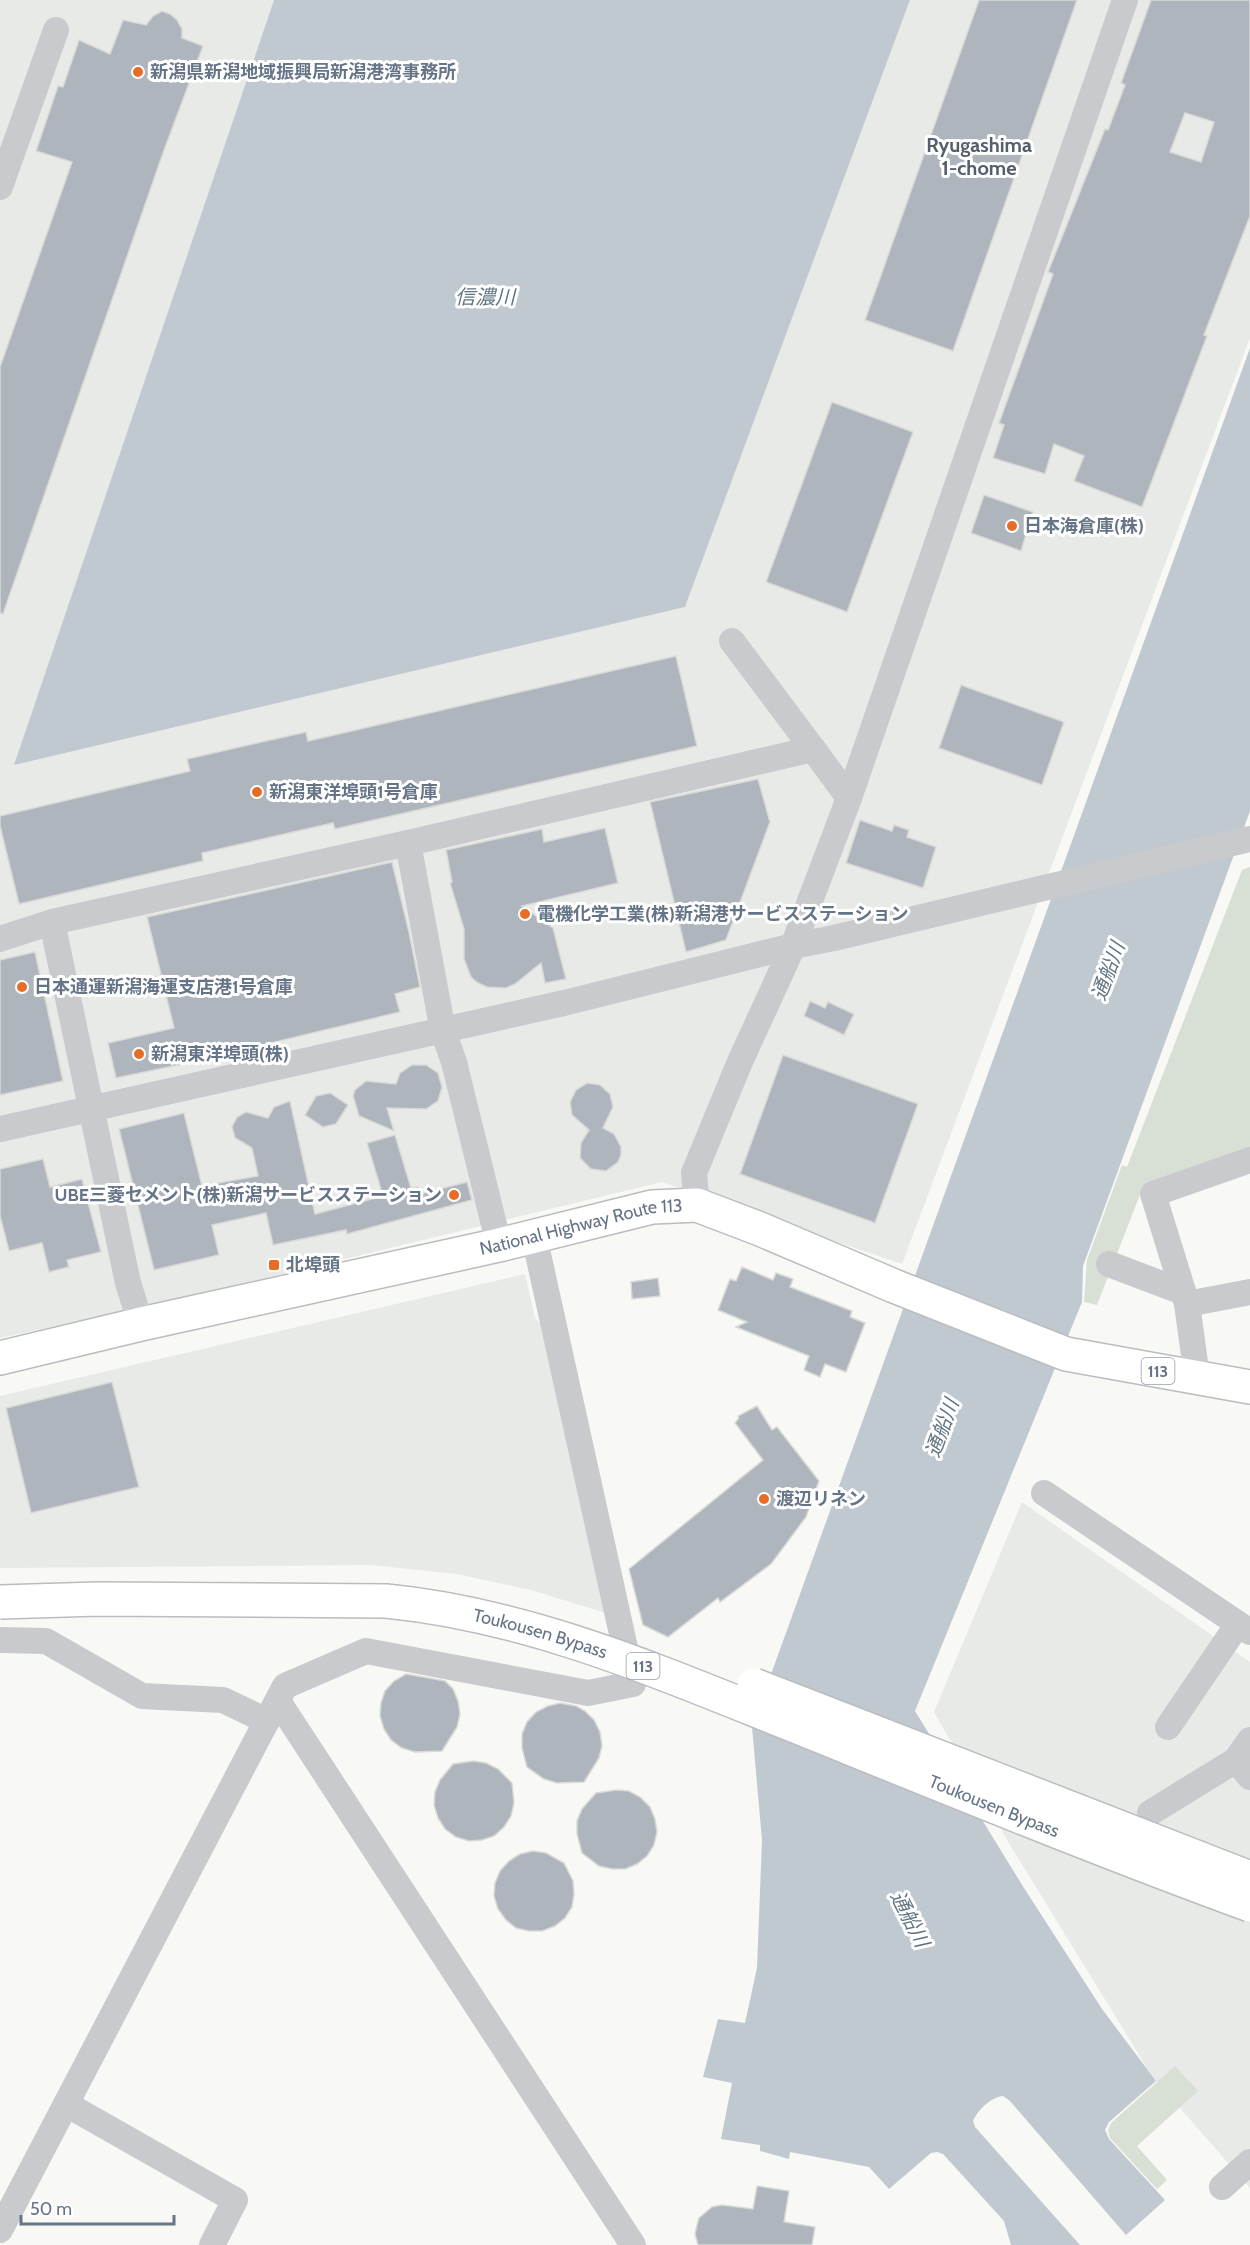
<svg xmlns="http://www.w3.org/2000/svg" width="1250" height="2245" viewBox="0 0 1250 2245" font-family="Cabin,'Noto Sans JP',sans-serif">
	<rect width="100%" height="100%" fill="#f8f8f5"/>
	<g fill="#e8eae8">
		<polygon points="0,0 274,0 15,764 685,607 910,0 1250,0 1250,338 902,1264 662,1182 155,1305 0,1338"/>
		<polygon points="525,1274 535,1318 550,1335 612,1615 531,1590 457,1574 371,1565 0,1568 0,1396"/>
		<polygon points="1022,1502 1250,1662 1250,2188 1152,2076 1010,1845 934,1712"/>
	</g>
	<g fill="#d8e0d6">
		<polygon points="1250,867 1250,1151 1141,1192 1097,1305 1084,1302 1087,1260 1122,1165 1127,1167 1242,870"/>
		<polygon points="1175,2066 1198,2091 1137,2146 1167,2180 1157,2189 1110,2138 1108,2130 1111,2123"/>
	</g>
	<g fill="#c1c9d0">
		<polygon points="274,0 910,0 685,607 14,765"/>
		<path d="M1250,348V811L1083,1266L1082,1302L915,1711L1024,1888L1102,2009L1156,2081L1109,2122L1105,2130L1109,2139L1165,2200L1126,2235L1010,2101L1003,2096C991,2097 978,2110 973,2121L975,2127L1080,2245H1011L1004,2221L943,2154L937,2152L931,2153L889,2189L869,2167L790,2152L789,2159L760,2151V2145L721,2139L732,2083L703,2077L718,2019L745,2023L757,1968L762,1840L752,1727Z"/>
	</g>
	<g fill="#aeb5bc" stroke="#d9dad7" stroke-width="1.5" fill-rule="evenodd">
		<polygon points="979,0 1077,0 953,351 865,320"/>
		<path d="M1151,0H1250V216L1204,335L1207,336L1142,507L1074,481L1084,456L1054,444L1045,474L993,458L1004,425L999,423L1053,274L1048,272L1105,129L1108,130L1125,85L1121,83ZM1185,113L1214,122L1201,162L1170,152Z"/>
		<polygon points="162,11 170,14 177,20 182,29 182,38 203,46 163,153 3,614 0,613 0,367 72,162 36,151 58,86 63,87 79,40 110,54 123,20 146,25 153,16"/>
		<polygon points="832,402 913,432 847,612 766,582"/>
		<polygon points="984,495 1033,512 1021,551 971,533"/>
		<polygon points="676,656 697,746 335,829 333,823 202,853 203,861 19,904 0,826 0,816 190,771 187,759 306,732 308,741"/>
		<polygon points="961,685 1064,722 1042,785 939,748"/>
		<polygon points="758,779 770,822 726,940 686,952 650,802"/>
		<polygon points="860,820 892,831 894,825 909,830 907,837 936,847 923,888 846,863"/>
		<polygon points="605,828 618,883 522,906 553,928 566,979 545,983 541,963 515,984 506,988 487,987 478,983 471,977 464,959 464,929 450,883 452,882 446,850 542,829 544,842"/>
		<polygon points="392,862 409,932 420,987 395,994 400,1012 183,1064 116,1078 108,1043 174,1028 147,917"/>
		<polygon points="35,952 63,1081 0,1095 0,960"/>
		<polygon points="810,1001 825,1008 828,1002 854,1014 844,1035 804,1016"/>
		<polygon points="783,1055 918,1104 875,1223 740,1174"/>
		<polygon points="412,1065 426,1065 438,1073 442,1087 438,1101 426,1109 387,1108 394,1131 359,1116 353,1096 355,1090 366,1081 396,1084 400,1073"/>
		<polygon points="587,1083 600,1085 610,1094 613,1107 603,1128 614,1134 621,1147 621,1155 618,1162 606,1171 591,1169 580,1158 581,1143 589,1130 572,1115 570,1102 576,1090"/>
		<polygon points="330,1093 348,1105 336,1124 323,1127 305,1115 316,1096"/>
		<polygon points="290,1101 315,1214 383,1196 367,1143 395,1135 411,1188 418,1187 420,1194 467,1182 472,1200 347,1234 346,1230 273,1245 266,1213 212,1225 219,1255 154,1270 119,1129 184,1113 202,1186 258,1176 252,1148 235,1138 232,1127 237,1117 246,1112 268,1118 274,1107"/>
		<polygon points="43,1159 50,1187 82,1179 101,1252 67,1260 69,1267 49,1272 42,1243 9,1251 0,1216 0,1169"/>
		<polygon points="742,1267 773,1280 776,1273 793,1279 790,1287 852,1311 850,1317 865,1323 846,1372 825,1364 820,1377 804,1370 809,1356 736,1327 747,1322 718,1310 730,1279 736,1281"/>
		<polygon points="658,1278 660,1296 632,1299 631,1282"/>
		<polygon points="112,1382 139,1487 31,1513 6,1408"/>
		<polygon points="757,1406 772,1430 777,1427 819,1481 806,1517 771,1564 720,1602 718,1598 668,1637 643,1625 629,1569 763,1460 735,1423 739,1418 738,1416"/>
		<polygon points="406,1674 445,1681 453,1689 458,1701 460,1714 457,1727 442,1751 415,1752 402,1748 391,1740 384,1729 380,1716 381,1703 385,1691 394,1681"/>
		<polygon points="560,1703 576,1706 585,1711 594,1720 600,1732 602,1746 599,1758 584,1782 557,1783 544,1779 527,1767 522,1748 522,1734 527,1722 536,1712 548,1706"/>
		<polygon points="473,1761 486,1763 498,1769 512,1783 514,1803 511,1816 504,1827 494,1836 482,1840 469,1841 456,1837 445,1829 438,1818 434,1805 435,1792 440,1780 453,1764"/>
		<polygon points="616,1790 629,1791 640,1797 650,1807 655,1819 657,1832 654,1845 647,1856 637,1864 625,1869 612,1869 599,1866 582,1853 577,1834 577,1821 582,1809 596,1793"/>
		<polygon points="533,1851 546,1853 564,1863 573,1881 574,1894 572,1907 565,1918 555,1926 542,1931 529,1931 516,1928 506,1920 498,1909 494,1896 495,1883 500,1871 509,1861 520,1854"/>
		<polygon points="757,2186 789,2191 784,2222 815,2227 812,2245 698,2245 695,2234 697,2225 699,2218 706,2212 712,2207 722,2205 753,2209"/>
	</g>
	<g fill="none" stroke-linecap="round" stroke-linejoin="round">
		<g stroke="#babcc0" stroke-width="36">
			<g id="highway">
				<path id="s1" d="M0,1358L141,1324L499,1245L652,1207L697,1205L760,1229L894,1286L1066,1354L1250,1387"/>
			</g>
		</g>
		<g stroke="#c8cace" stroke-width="26">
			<polyline points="0,187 56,30"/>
			<polyline points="732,641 813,749"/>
			<polyline points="408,843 443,1031 454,1062 499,1245"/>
			<polyline points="52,922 128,1283 141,1324"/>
			<polyline points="0,939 52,922 408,843 813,749 849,798"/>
			<polyline points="0,1129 564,1003 793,946 834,938 1250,839"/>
			<polyline points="697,1205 694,1173 739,1064 793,946 849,798 1125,0"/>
			<polyline points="1109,1264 1183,1292"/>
			<polyline points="1187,1304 1250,1292"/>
			<polyline points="1197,1377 1187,1304 1153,1194 1250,1160"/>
			<polyline points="1044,1493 1250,1632"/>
			<polyline points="0,1640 46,1641 142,1696 223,1700 267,1721"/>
			<polyline points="278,1701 633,2245"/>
			<polyline points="1168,1727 1238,1624"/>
			<polyline points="1250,1740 1236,1760 1250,1777"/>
			<polyline points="1150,1813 1236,1760"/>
			<polyline points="66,2104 235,2200 212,2245"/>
			<polyline points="1222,2187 1250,2162"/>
			<polyline points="0,2230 285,1686 366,1651 588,1693 633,1684 534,1236"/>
		</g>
		<use href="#highway" stroke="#fff" stroke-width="33"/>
		<g stroke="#babcc0" stroke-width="36" stroke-linecap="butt">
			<g id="highway-bridge">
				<path id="s2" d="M0,1602L98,1599L386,1601C530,1615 662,1673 795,1726C946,1787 1097,1849 1250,1905"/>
				<polyline points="754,1685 1250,1878"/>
			</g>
		</g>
		<use href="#highway-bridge" stroke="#fff" stroke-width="33"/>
	</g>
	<g fill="#e66c27" stroke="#fff" stroke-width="2">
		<circle cx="138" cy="72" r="6"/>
		<circle cx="1012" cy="526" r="6"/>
		<circle cx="257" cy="792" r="6"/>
		<circle cx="525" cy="914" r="6"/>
		<circle cx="22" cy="987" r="6"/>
		<circle cx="139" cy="1054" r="6"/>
		<circle cx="454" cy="1195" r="6"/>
		<rect x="268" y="1259" width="12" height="12" rx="3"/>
		<circle cx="764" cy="1499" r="6"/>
	</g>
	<g text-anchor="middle" stroke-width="6" stroke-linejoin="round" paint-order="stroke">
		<g fill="#fff" stroke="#949eab" stroke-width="1.5">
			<rect x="1141.5" y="1358" width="33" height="26" rx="4.5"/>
			<rect x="626.5" y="1653" width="33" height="26" rx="4.5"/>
		</g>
		<g font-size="16" font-weight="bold" fill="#667487">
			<text x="1158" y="1377">113</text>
			<text x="643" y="1672">113</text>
		</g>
		<g font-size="18" font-weight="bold" fill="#667487" stroke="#fff" text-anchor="start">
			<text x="150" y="78">新潟県新潟地域振興局新潟港湾事務所</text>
			<text x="1024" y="532">日本海倉庫(株)</text>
			<text x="269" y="798">新潟東洋埠頭1号倉庫</text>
			<text x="537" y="920">電機化学工業(株)新潟港サービスステーション</text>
			<text x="34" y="993">日本通運新潟海運支店港1号倉庫</text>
			<text x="151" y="1060">新潟東洋埠頭(株)</text>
			<text x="442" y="1201" text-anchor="end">UBE三菱セメント(株)新潟サービスステーション</text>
			<text x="286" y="1271">北埠頭</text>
			<text x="776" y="1505">渡辺リネン</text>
		</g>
		<g font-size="18" fill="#667487" stroke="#fff">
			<text dy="6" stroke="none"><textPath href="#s1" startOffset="596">National Highway Route 113</textPath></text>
			<text dy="6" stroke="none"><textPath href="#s2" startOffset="544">Toukousen Bypass</textPath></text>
			<text dy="6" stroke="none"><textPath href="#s2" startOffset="1030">Toukousen Bypass</textPath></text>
		</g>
		<g font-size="20" font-weight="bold" fill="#545e6c" stroke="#fff">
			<text x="979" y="152">Ryugashima<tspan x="979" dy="23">1-chome</tspan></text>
		</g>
		<g font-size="20" font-style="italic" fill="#627582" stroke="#fff">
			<text x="485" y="304">信濃川</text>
			<text transform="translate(1108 971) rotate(-70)" y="7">通船川</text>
			<text transform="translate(942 1428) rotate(-70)" y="7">通船川</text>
			<text transform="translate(910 1919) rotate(63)" y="7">通船川</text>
		</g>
	</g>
	<path d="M21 2215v9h153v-9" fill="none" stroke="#667487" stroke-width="3"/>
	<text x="30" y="2215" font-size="18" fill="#667487" stroke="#ffffff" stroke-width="4.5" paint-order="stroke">50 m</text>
</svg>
